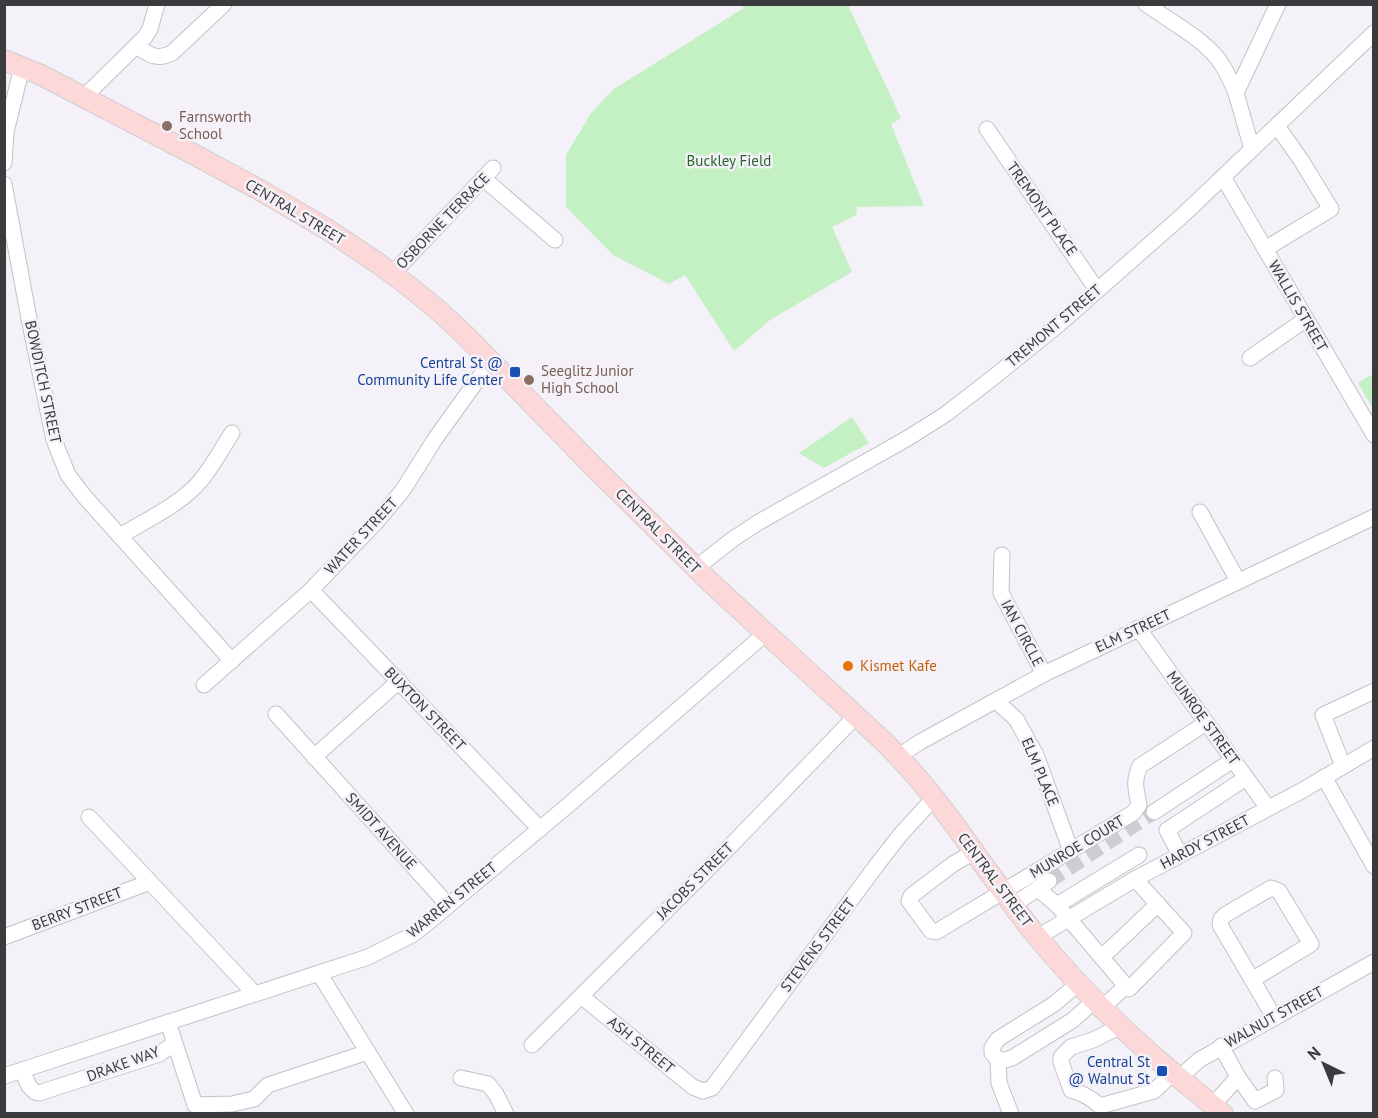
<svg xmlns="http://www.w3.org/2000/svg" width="1378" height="1118" viewBox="0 0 1378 1118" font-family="'PT Sans',sans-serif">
	<rect width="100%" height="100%" fill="#f4f1f8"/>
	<g fill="#c3f1c3">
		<polygon points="741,5 848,5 901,118 891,124 924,206 857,207 856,215 832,227 852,272 770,320 734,351 685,275 669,284 613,255 566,207 566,155 591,113 614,89 744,8"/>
		<polygon points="1373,374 1373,409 1358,383"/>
		<polygon points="852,417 869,443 824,468 799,453"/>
	</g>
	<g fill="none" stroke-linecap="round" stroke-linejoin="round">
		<polyline stroke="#cfccd2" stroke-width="15" stroke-dasharray="15 8" stroke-linecap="butt" points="1049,881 1154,812"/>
		<g stroke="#c4c1c7" stroke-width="17">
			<g id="minor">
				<path d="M1146,4C1168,20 1202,38 1218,59C1226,69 1231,81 1236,93"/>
				<path d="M136,46C149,54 156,61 172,53L224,4"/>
				<polyline points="84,97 145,37 150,29 157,4"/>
				<polyline points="987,129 1097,290"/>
				<polyline points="1252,149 1236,93 1278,4"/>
				<polyline points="4,163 6,132 22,67"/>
				<polyline points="1223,177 1374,435"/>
				<polyline points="483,178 555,240"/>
				<polyline points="4,184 30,324 54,440 68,475 84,496 232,661"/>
				<polyline points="1265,249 1331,209 1301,160 1277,126"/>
				<polyline points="392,274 493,168"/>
				<polyline points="1250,358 1306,319"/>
				<polyline points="1200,512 1238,581"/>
				<path d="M120,536C145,521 183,503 201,480C213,466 222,448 232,433"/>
				<polyline points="1002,555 1001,593 1044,674"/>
				<polyline points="696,568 733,539 759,522 908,438 946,414 995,376 1058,325 1183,215 1374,33"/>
				<polyline points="311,590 540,829"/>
				<polyline points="1138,628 1268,808"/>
				<polyline points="204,685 311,590 378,520 403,490 435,439 491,361"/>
				<polyline points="996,701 1016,719 1036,755 1071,851"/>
				<polyline points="276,714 448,905"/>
				<polyline points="899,756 920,742 1044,674 1374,517"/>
				<polyline points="314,757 399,681"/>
				<polyline points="1343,766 1323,715 1372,692 1374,694"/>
				<polyline points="1324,777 1374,866"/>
				<polyline points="1154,812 1233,760"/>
				<polyline points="89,817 150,882"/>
				<path d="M974,852L953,864L911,896L909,901L931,931L936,932L1133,813L1139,805C1136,789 1133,781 1140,766L1206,723"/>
				<polyline points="1180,855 1167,830 1246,778"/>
				<polyline points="1038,889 1057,905 1126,986"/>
				<polyline points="1013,905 1049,881"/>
				<polyline points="1057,905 1139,855"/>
				<polyline points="4,937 150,882 255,994"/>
				<polyline points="1038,937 1135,879 1303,790 1374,748"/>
				<polyline points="1102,957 1158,904"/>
				<polyline points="319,973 406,1114"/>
				<polyline points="1252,980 1311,944 1279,891 1271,888 1225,915 1221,919 1220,925 1274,1017"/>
				<polyline points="1079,983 1054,1004 998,1039 992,1048 992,1053 998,1060 1005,1060 1012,1058 1073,1020 1095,1000"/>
				<polyline points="581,996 693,1087 703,1091 712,1088 876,866 901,834 934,798"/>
				<polyline points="1103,1007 1126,986 1129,989 1184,933 1135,879"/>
				<polyline points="168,1022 195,1105 232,1104 254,1099 268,1085 368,1052"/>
				<path d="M1121,1026L1093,1040L1071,1047L1061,1057V1062L1071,1090C1083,1093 1091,1098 1100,1106L1154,1091L1173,1073"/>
				<polyline points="532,1045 709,868 856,716"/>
				<polyline points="998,1060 999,1083 1011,1114"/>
				<polyline points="22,1070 29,1086 35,1092 39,1093 159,1054 174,1044"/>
				<polyline points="4,1076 368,957 412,935 425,925 566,807 766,633"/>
				<polyline points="1238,1077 1255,1101 1276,1090 1275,1078"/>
				<polyline points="461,1078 488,1084 496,1094 506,1114"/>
				<polyline points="1179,1078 1199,1060 1374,962"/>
				<polyline points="1213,1105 1238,1077 1221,1046"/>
			</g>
		</g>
		<g stroke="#d0d0d0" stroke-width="22">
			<path id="major" d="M4,60L41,75L193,154L258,189L325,228L376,262L406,284L438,310L466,336L594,467L709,581L880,738C941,796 983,869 1035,934C1068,974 1104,1012 1142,1046C1168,1070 1196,1091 1223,1114"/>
		</g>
		<use href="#minor" stroke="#fff" stroke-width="15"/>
		<use href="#major" stroke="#fcd8d9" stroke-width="20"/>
	</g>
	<g fill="#8d6e63" stroke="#f4f1f8" stroke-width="2">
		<circle cx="167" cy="126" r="6"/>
		<circle cx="529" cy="380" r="6"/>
	</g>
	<g fill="#1a4fb4" stroke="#f4f1f8" stroke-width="2">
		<rect x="509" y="366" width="12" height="12" rx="3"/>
		<rect x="1156" y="1065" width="12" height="12" rx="3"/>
	</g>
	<circle fill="#e8710a" stroke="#f4f1f8" stroke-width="2" cx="848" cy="666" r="6"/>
	<g text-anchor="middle" stroke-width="5" stroke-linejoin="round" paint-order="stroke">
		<g font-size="15" fill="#785e54" stroke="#f4f1f8" text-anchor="start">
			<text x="179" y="122">Farnsworth<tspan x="179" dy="17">School</tspan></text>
			<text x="541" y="376">Seeglitz Junior<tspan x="541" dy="17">High School</tspan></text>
		</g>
		<g font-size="15" fill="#26672a" stroke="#f4f1f8">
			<text x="729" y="166">Buckley Field</text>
		</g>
		<g font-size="15" fill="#3b3a3c" stroke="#f4f1f8">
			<text transform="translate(1042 209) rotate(55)" y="5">TREMONT PLACE</text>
			<text transform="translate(295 212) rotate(31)" y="5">CENTRAL STREET</text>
			<text transform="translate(443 221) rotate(-46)" y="5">OSBORNE TERRACE</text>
			<text transform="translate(1298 306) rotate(60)" y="5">WALLIS STREET</text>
			<text transform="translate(1054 326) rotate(-40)" y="5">TREMONT STREET</text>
			<text transform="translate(43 382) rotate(78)" y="5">BOWDITCH STREET</text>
			<text transform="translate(658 531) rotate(45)" y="5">CENTRAL STREET</text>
			<text transform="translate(361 536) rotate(-47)" y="5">WATER STREET</text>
			<text transform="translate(1133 631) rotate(-25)" y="5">ELM STREET</text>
			<text transform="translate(1022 633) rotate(62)" y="5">IAN CIRCLE</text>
			<text transform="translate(425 709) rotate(46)" y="5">BUXTON STREET</text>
			<text transform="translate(1203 718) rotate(54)" y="5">MUNROE STREET</text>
			<text transform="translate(1040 772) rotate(67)" y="5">ELM PLACE</text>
			<text transform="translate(381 831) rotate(48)" y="5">SMIDT AVENUE</text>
			<text transform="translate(1205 842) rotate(-28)" y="5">HARDY STREET</text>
			<text transform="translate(1077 847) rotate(-31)" y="5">MUNROE COURT</text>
			<text transform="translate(995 880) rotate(53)" y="5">CENTRAL STREET</text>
			<text transform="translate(695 881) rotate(-45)" y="5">JACOBS STREET</text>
			<text transform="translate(452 900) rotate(-39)" y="5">WARREN STREET</text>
			<text transform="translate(77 909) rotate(-21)" y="5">BERRY STREET</text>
			<text transform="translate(818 945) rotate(-53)" y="5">STEVENS STREET</text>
			<text transform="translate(1274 1017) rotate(-29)" y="5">WALNUT STREET</text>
			<text transform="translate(641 1045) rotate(39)" y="5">ASH STREET</text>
			<text transform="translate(123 1064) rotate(-20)" y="5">DRAKE WAY</text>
		</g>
		<g font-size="15" fill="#164399" stroke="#f4f1f8" text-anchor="end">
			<text x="503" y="368">Central St @<tspan x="503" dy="17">Community Life Center</tspan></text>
			<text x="1150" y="1067">Central St<tspan x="1150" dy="17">@ Walnut St</tspan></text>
		</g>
		<g font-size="15" fill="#c56008" stroke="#f4f1f8" text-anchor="start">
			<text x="860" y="671">Kismet Kafe</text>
		</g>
	</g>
	<rect width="1378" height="1118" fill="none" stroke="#3b3a3c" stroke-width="12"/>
	<g transform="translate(1324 1064) rotate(317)" stroke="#f4f1f8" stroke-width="4.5" paint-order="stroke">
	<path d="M0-4.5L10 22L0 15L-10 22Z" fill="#3b3a3c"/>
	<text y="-9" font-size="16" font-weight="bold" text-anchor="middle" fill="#3b3a3c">N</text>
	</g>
</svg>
